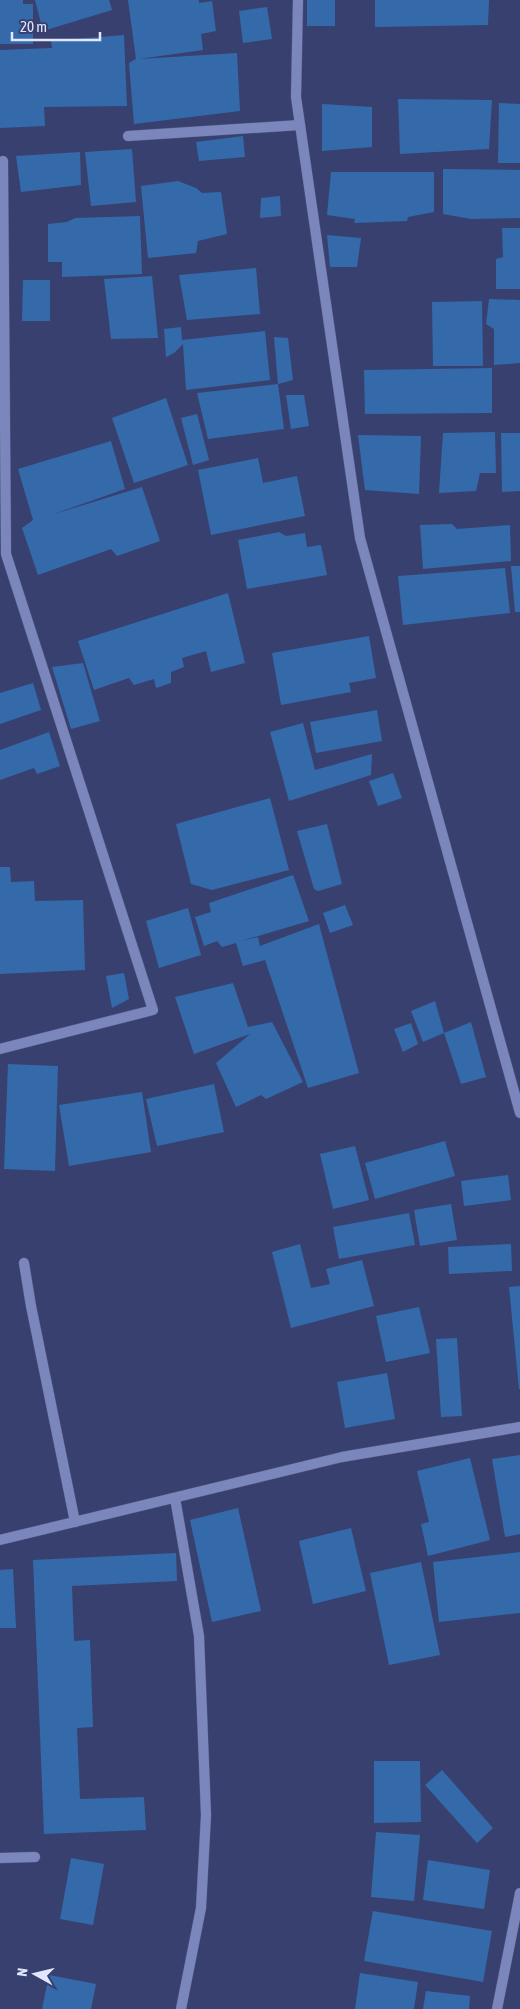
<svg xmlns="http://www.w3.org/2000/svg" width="520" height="2009" viewBox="0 0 520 2009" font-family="'Asap Condensed',sans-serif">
	<rect width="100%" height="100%" fill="#384070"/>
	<g fill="#346aaa">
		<polygon points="0,0 23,0 23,4 33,4 33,44 0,44"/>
		<polygon points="35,0 109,0 112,10 43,31"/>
		<polygon points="128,0 199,0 199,3 212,1 216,31 201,34 203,50 139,59 237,53 240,111 134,124 129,63 136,59"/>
		<rect x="307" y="0" width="28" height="26"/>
		<polygon points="375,0 489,0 488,25 375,27"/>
		<polygon points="267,7 272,39 243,43 239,11"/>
		<polygon points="124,35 127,106 44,107 45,126 0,128 0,50 52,48 51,41"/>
		<polygon points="398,99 492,100 489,149 400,154"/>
		<polygon points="499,103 520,104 520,163 498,163"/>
		<polygon points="322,104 372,107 372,147 322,151"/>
		<polygon points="243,136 245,157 199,161 196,142"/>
		<polygon points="132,149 136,202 91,206 85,152"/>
		<polygon points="80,152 81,185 21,192 16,156"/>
		<polygon points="443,169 520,170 520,218 471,219 443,214"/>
		<polygon points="331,172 434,172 434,212 408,217 407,221 354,223 355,219 327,215"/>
		<polygon points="178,181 196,188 202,193 221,192 227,234 198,241 196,253 148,258 141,186"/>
		<polygon points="280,196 281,216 260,218 261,198"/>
		<polygon points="140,216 142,274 62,277 62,262 48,262 48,224 67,222 75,218"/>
		<polygon points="502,228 520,228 520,289 496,289 496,259 503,257"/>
		<polygon points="327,235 361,238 357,267 330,267"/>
		<polygon points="256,268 260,314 187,320 179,275"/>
		<polygon points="152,276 158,338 111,339 104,279"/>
		<polygon points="23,280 50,280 50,321 22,321"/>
		<polygon points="489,299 520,300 520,363 494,365 494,329 486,324"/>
		<polygon points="482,301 483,366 433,366 432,302"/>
		<polygon points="181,327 182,340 265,331 270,380 186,390 183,344 174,353 166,357 164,329"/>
		<polygon points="274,337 288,338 293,380 278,384 284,429 208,439 197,393 278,384"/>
		<polygon points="492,368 492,413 365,414 364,370"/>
		<polygon points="286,395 304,395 309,426 291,429"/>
		<polygon points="166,398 188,465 134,483 112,418"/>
		<polygon points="197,414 209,460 193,465 181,418"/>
		<polygon points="495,432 496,473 480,473 476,491 439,493 443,433"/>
		<polygon points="501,433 520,433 520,491 502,492"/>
		<polygon points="358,435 421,436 419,494 365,490"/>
		<polygon points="111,441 125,489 51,515 142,487 160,541 117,556 111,549 38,575 22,528 33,520 18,469"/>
		<polygon points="258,458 263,483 297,476 305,516 211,535 198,470"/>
		<polygon points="452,524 457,529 510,525 511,561 423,569 420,525"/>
		<polygon points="279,532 286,536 305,533 307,547 321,545 327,575 247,589 238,540"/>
		<polygon points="511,566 520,566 520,612 515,612"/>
		<polygon points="505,568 510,613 403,625 398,576"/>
		<polygon points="228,593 245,663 211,672 206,651 182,658 184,667 171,672 171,683 156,688 154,679 134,685 129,678 94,690 78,641"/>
		<polygon points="369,636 376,678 349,683 351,692 281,705 272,653"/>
		<polygon points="83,663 100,721 71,729 52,667"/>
		<polygon points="33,683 41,710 0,724 0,693"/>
		<polygon points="377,710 382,741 316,753 310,722"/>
		<polygon points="303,723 315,770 372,754 371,775 289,801 270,732"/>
		<polygon points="49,732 60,766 37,774 34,768 0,780 0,750"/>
		<polygon points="393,773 402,798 378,806 369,781"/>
		<polygon points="270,798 289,870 212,890 191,884 176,824"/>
		<polygon points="327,824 342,884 318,891 314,889 297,831"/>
		<polygon points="0,867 10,867 11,882 34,881 35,901 83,900 85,970 0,974"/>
		<polygon points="293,875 309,921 241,941 258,937 260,946 319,924 359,1073 308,1088 265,960 243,966 236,943 222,947 217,941 204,946 195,917 211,912 209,903"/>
		<polygon points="345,905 353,925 330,933 323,913"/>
		<polygon points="188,908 201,955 159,968 146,921"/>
		<polygon points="124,973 129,999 112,1008 106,976"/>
		<polygon points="233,983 248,1027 272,1022 303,1082 266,1099 261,1095 236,1107 216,1063 250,1034 194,1054 175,997"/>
		<polygon points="435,1001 444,1033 423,1042 411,1011"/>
		<polygon points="471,1022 486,1077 461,1084 444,1033"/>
		<polygon points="411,1023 418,1044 403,1052 394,1029"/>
		<polygon points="8,1064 58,1066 55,1171 4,1169"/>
		<polygon points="214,1084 224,1132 157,1146 146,1099"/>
		<polygon points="142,1092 151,1152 69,1166 59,1105"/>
		<polygon points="445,1141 455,1176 375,1199 365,1163"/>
		<polygon points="355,1146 369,1200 333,1209 320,1154"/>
		<polygon points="508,1175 511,1200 464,1206 461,1181"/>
		<polygon points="451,1204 457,1240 420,1246 414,1210"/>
		<polygon points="409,1213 415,1245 339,1259 333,1227"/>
		<polygon points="300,1244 311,1288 330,1284 326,1269 362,1260 374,1306 291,1328 272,1252"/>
		<polygon points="511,1244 512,1271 449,1274 448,1247"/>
		<polygon points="520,1286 520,1389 519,1389 509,1287"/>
		<polygon points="419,1307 430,1353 386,1362 376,1316"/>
		<polygon points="457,1338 462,1416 441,1417 436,1339"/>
		<polygon points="387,1373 395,1419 345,1428 337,1382"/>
		<polygon points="520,1455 520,1534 505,1537 492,1459"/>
		<polygon points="470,1458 490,1540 428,1556 421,1524 429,1522 417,1471"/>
		<polygon points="238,1508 261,1611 212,1622 190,1520"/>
		<polygon points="351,1528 366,1591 313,1604 299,1541"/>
		<polygon points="520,1552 520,1613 439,1622 433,1562"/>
		<polygon points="176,1553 177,1581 72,1586 74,1641 90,1640 93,1727 77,1728 80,1799 144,1797 146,1830 44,1834 33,1560"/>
		<polygon points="421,1562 440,1655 389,1665 370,1573"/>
		<polygon points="13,1569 16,1628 0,1628 0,1570"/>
		<polygon points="374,1761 420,1761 421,1822 374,1823"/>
		<polygon points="442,1770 493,1828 477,1843 425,1785"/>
		<polygon points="376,1832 420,1835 414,1901 371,1897"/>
		<polygon points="71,1858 104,1864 93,1925 60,1919"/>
		<polygon points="428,1860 490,1870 484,1909 423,1900"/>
		<polygon points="373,1911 492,1931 483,1982 364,1961"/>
		<polygon points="360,1973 418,1982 414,2009 355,2009"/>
		<polygon points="49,1975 96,1984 91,2009 42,2009"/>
		<polygon points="426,1991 470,1996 469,2009 423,2009"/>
	</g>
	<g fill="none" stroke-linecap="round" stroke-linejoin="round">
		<g stroke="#52587f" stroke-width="11">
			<g id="lane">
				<polyline points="128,136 300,125"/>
				<polyline points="24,1263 31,1306 75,1522"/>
			</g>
		</g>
		<g stroke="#52587f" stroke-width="11">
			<g id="street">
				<polyline points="298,0 296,97 360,538 520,1113"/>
				<polyline points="0,1049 153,1010 6,554 3,161"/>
				<polyline points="175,1498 199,1636 206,1815 201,1908 181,2009"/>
				<polyline points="0,1540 342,1457 520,1427"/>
				<polyline points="0,1858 35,1857"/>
				<polyline points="497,2009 520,1893"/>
			</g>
		</g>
		<use href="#lane" stroke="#7b87bc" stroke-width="10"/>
		<use href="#street" stroke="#7b87bc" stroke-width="10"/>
	</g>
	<g transform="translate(35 1974) rotate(278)" stroke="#384070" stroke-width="4" paint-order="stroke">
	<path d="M0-4L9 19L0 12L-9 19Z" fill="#e1e7fe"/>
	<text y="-8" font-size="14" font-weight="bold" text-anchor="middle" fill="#e1e7fe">N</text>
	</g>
	<path d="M12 32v8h88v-8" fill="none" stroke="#e1e7fe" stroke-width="2.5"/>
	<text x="20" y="32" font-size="15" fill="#e1e7fe" stroke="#384070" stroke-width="4" paint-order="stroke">20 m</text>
</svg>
